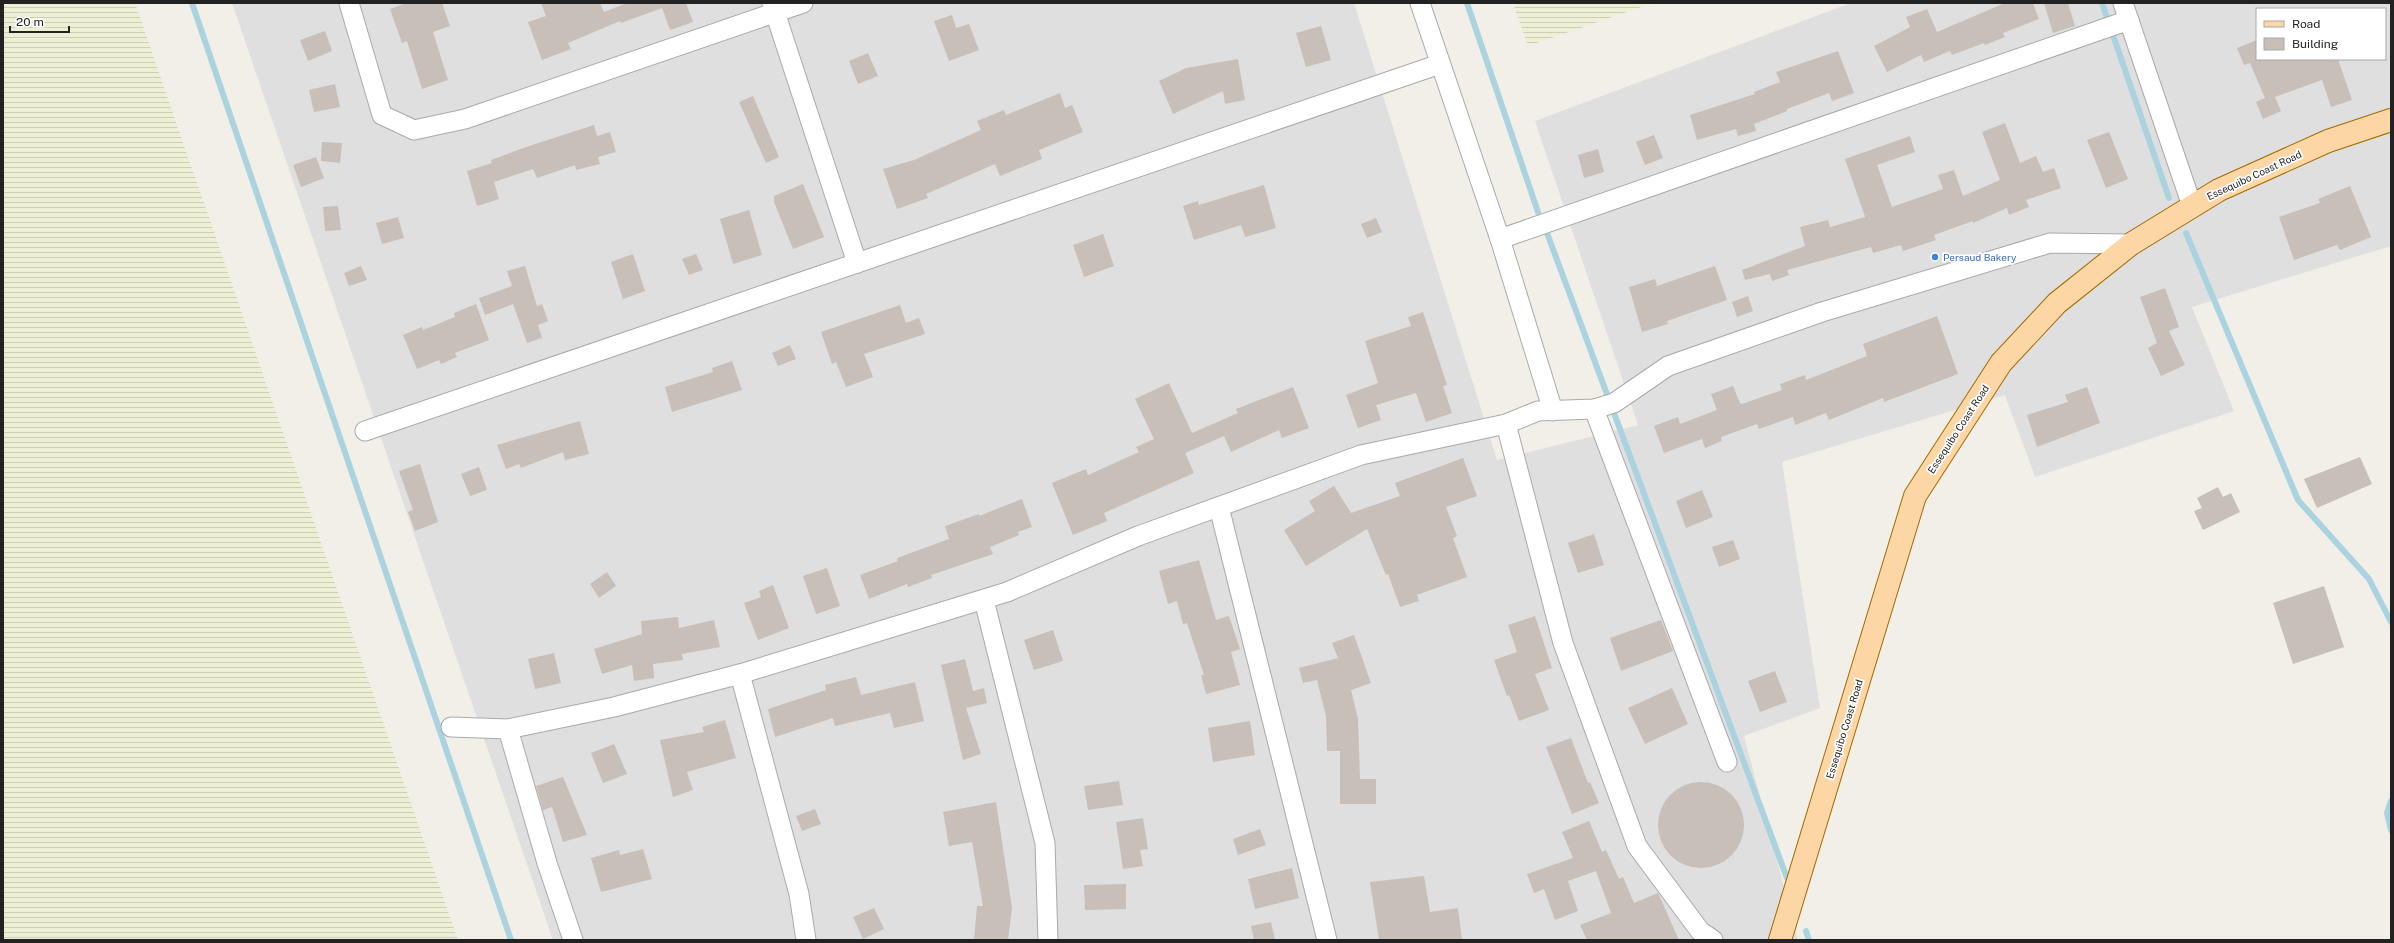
<svg xmlns="http://www.w3.org/2000/svg" width="2394" height="943" viewBox="0 0 2394 943" font-family="'Public Sans',sans-serif">
	<defs>
		<pattern id="farmland-rules" width="6" height="5" patternUnits="userSpaceOnUse"><rect width="6" height="5" fill="#eef0d5"/><path d="M0 2.5h6" fill="none" stroke="#ccceb7"/></pattern>
	</defs>
	<rect width="100%" height="100%" fill="#f2efe9"/>
	<path fill="#e0dfdf" fill-rule="evenodd" d="M232,3H1354L1497,460L1638,425L1535,121L1851,3H2391V246L2192,307L2234,411L2035,477L2005,395L1782,462L1820,708L1744,736L1798,940H553ZM2257,9H2385V59H2257Z"/>
	<g fill="url(#farmland-rules)">
		<polygon points="3,3 135,3 458,940 3,940"/>
		<polygon points="1513,3 1653,3 1528,46"/>
	</g>
	<g fill="none" stroke-linecap="round" stroke-linejoin="round">
		<g stroke="#aad3df" stroke-width="6">
			<polyline points="192,3 511,940"/>
			<polyline points="1467,3 1538,212"/>
			<polyline points="2102,3 2169,198"/>
			<polyline points="1547,233 1787,878"/>
			<polyline points="2186,233 2298,500 2369,579 2391,622"/>
			<polyline points="2391,801 2387,813 2391,830"/>
			<polyline points="1806,931 1809,940"/>
		</g>
	</g>
	<g fill="#c7bfb8">
		<polygon points="407,3 442,3 450,26 433,32 448,80 422,89 407,41 402,43 390,9"/>
		<polygon points="541,3 600,3 604,12 627,3 686,3 693,22 670,30 662,8 621,23 620,21 568,43 571,49 542,60 528,22 546,16"/>
		<polygon points="2005,3 2033,3 2039,19 2003,33 2005,37 1985,45 1984,43 1952,55 1950,51 1924,62 1921,55 1887,72 1874,46 1910,27 1906,17 1927,9 1937,32"/>
		<polygon points="2044,3 2068,3 2075,26 2053,33"/>
		<polygon points="952,15 956,28 969,24 979,50 949,61 934,21"/>
		<polygon points="1321,26 1331,60 1306,67 1296,33"/>
		<polygon points="325,31 332,51 308,61 300,40"/>
		<polygon points="2257,40 2257,59 2338,59 2352,100 2331,107 2322,80 2275,97 2281,111 2263,119 2256,102 2265,98 2250,63 2244,65 2237,48"/>
		<polygon points="1838,51 1854,93 1832,101 1829,93 1787,109 1787,111 1754,124 1756,131 1738,136 1736,129 1697,140 1690,115 1755,94 1754,92 1780,82 1776,72"/>
		<polygon points="868,53 878,76 858,84 849,61"/>
		<polygon points="1238,59 1245,100 1225,104 1223,91 1173,114 1159,81 1186,68"/>
		<polygon points="335,84 340,107 314,112 309,90"/>
		<polygon points="1060,93 1065,108 1072,105 1083,132 1039,150 1042,159 1000,176 995,164 926,194 928,198 897,209 883,169 914,160 981,130 977,121 1004,110 1006,115"/>
		<polygon points="753,96 779,157 766,163 739,102"/>
		<polygon points="2005,123 2020,163 2036,156 2043,172 2054,168 2061,188 2026,200 2029,207 2009,215 2007,208 1973,223 1973,221 1934,235 1936,240 1903,251 1901,245 1873,253 1871,247 1787,270 1789,275 1772,281 1770,274 1745,280 1742,270 1805,246 1800,227 1828,220 1830,227 1865,217 1845,159 1910,136 1915,152 1877,165 1892,207 1943,189 1938,175 1954,170 1963,196 2000,180 1982,132"/>
		<polygon points="594,125 597,136 610,132 616,152 598,157 600,164 576,170 575,165 537,178 533,169 494,182 499,199 477,206 467,171 492,163 491,160 526,147"/>
		<polygon points="2109,132 2128,179 2106,188 2087,140"/>
		<polygon points="1654,135 1663,158 1645,165 1636,142"/>
		<polygon points="322,142 342,143 340,163 321,161"/>
		<polygon points="1598,149 1604,172 1584,178 1578,155"/>
		<polygon points="316,157 324,178 301,187 293,165"/>
		<polygon points="803,184 824,237 793,249 774,202 774,196"/>
		<polygon points="1264,185 1276,228 1245,237 1241,225 1194,240 1183,206 1198,201 1199,205"/>
		<polygon points="2350,186 2371,237 2340,250 2337,245 2294,260 2279,217 2320,203 2318,199"/>
		<polygon points="338,206 341,230 325,231 323,207"/>
		<polygon points="749,210 762,255 733,264 720,219"/>
		<polygon points="398,217 404,238 382,244 376,223"/>
		<polygon points="1376,218 1382,232 1367,238 1361,224"/>
		<polygon points="1103,234 1114,266 1084,277 1073,245"/>
		<polygon points="633,254 645,291 623,299 611,262"/>
		<polygon points="696,254 703,270 689,275 682,259"/>
		<polygon points="361,266 367,280 349,286 344,273"/>
		<polygon points="525,266 537,306 542,304 548,321 538,325 542,338 527,343 513,304 485,315 479,298 512,286 507,271"/>
		<polygon points="1715,266 1727,300 1667,321 1668,324 1642,332 1629,287 1655,279 1657,286"/>
		<polygon points="2165,288 2179,327 2169,331 2185,365 2161,376 2148,348 2157,343 2140,297"/>
		<polygon points="1748,296 1753,311 1737,317 1732,302"/>
		<polygon points="476,304 489,340 455,353 457,357 441,364 439,360 417,369 403,335 422,327 423,330 455,317 454,313"/>
		<polygon points="900,305 906,323 919,318 925,334 864,354 873,377 846,387 836,362 832,364 821,332"/>
		<polygon points="1423,312 1447,385 1443,386 1452,413 1426,422 1416,393 1376,405 1381,420 1358,428 1346,395 1378,383 1365,341 1411,326 1408,317"/>
		<polygon points="1937,316 1958,374 1884,402 1883,398 1829,420 1826,413 1795,425 1793,417 1759,429 1757,424 1721,437 1722,441 1705,448 1702,439 1664,453 1654,426 1678,417 1680,424 1717,410 1711,394 1733,386 1740,403 1742,404 1782,390 1780,384 1805,375 1806,380 1867,356 1863,344"/>
		<polygon points="790,345 796,359 778,366 772,353"/>
		<polygon points="732,361 742,390 672,412 665,387 713,372 712,368"/>
		<polygon points="1169,383 1192,433 1238,413 1236,409 1293,387 1309,428 1282,438 1279,430 1231,452 1224,436 1185,453 1194,473 1104,513 1107,521 1073,535 1052,483 1086,469 1088,475 1139,452 1136,447 1154,439 1135,399"/>
		<polygon points="2087,387 2100,423 2037,447 2027,415 2068,402 2065,395"/>
		<polygon points="580,421 589,454 565,460 563,452 521,468 519,464 506,469 497,445"/>
		<polygon points="2360,457 2372,484 2317,508 2304,479"/>
		<polygon points="1463,458 1477,496 1446,507 1457,536 1453,538 1467,577 1417,595 1419,601 1400,607 1388,574 1386,575 1367,529 1306,566 1284,530 1315,511 1309,501 1334,486 1351,513 1400,496 1395,483"/>
		<polygon points="420,464 438,522 415,531 408,512 413,510 399,471"/>
		<polygon points="479,467 487,490 470,496 461,474"/>
		<polygon points="2218,487 2223,497 2231,493 2240,512 2203,530 2194,511 2202,508 2197,498"/>
		<polygon points="1702,490 1713,517 1686,528 1676,501"/>
		<polygon points="1022,499 1032,527 1018,532 1019,535 990,547 993,554 931,575 932,578 908,587 907,584 869,599 860,575 898,561 897,558 949,539 945,526 979,514 979,516"/>
		<polygon points="1594,534 1604,565 1578,573 1568,543"/>
		<polygon points="1733,540 1740,559 1719,567 1712,547"/>
		<polygon points="1199,560 1216,620 1229,616 1240,649 1231,652 1240,685 1206,694 1201,675 1204,675 1187,623 1183,624 1177,601 1168,604 1159,571"/>
		<polygon points="827,568 840,606 816,614 803,576"/>
		<polygon points="607,572 616,586 599,598 590,584"/>
		<polygon points="773,585 789,628 758,640 744,603 761,597 759,591"/>
		<polygon points="2324,586 2344,647 2293,664 2273,603"/>
		<polygon points="1535,616 1552,668 1535,674 1549,710 1519,721 1509,695 1507,696 1494,660 1517,652 1508,625"/>
		<polygon points="678,617 679,628 714,620 720,647 682,654 683,660 653,664 654,678 634,681 632,665 602,674 594,649 642,634 641,621"/>
		<polygon points="1661,620 1673,651 1621,671 1610,638"/>
		<polygon points="1053,630 1063,661 1034,670 1024,640"/>
		<polygon points="1354,635 1371,683 1351,690 1358,719 1360,779 1376,779 1376,804 1340,804 1340,751 1327,751 1326,716 1317,680 1303,683 1299,668 1338,658 1332,643"/>
		<polygon points="554,653 561,683 535,689 528,659"/>
		<polygon points="965,659 973,691 984,688 987,703 966,708 981,754 963,760 941,665"/>
		<polygon points="1775,671 1787,702 1760,712 1748,681"/>
		<polygon points="856,677 861,695 915,682 924,721 894,728 890,713 835,726 833,718 775,737 768,709 826,690 825,685"/>
		<polygon points="1672,688 1688,724 1645,744 1628,708"/>
		<polygon points="725,720 736,758 687,772 693,790 673,797 660,740 704,732 702,727"/>
		<polygon points="1250,721 1255,755 1213,762 1208,728"/>
		<polygon points="1571,738 1588,783 1590,782 1599,803 1572,814 1546,747"/>
		<polygon points="614,744 627,774 603,783 591,753"/>
		<polygon points="563,777 587,835 563,842 552,807 543,810 536,786"/>
		<polygon points="1119,781 1123,805 1088,810 1084,786"/>
		<circle cx="1701" cy="825" r="43"/>
		<polygon points="996,802 1012,908 1008,940 974,940 977,906 983,906 972,842 949,846 943,812"/>
		<polygon points="815,809 821,824 802,831 796,816"/>
		<polygon points="1143,818 1148,849 1140,850 1143,866 1123,869 1116,822"/>
		<polygon points="1589,821 1602,852 1606,850 1619,879 1623,877 1634,903 1658,893 1679,940 1587,940 1580,925 1611,913 1596,871 1568,881 1578,911 1555,920 1544,889 1534,893 1527,874 1573,858 1562,832"/>
		<polygon points="1260,829 1266,845 1238,855 1233,839"/>
		<polygon points="643,849 652,879 601,892 591,858 619,850 620,855"/>
		<polygon points="1292,868 1299,898 1255,909 1248,879"/>
		<polygon points="1424,876 1430,912 1458,908 1462,940 1379,940 1370,882"/>
		<polygon points="1126,884 1126,909 1085,910 1084,885"/>
		<polygon points="874,908 884,929 863,939 853,917"/>
		<polygon points="1271,922 1275,940 1254,940 1251,926"/>
	</g>
	<g fill="none" stroke-linecap="round" stroke-linejoin="round">
		<g stroke="#a9a9a9" stroke-width="21">
			<g id="minor">
				<polyline points="349,3 382,115 414,130 465,119 803,3"/>
				<polyline points="772,3 857,263"/>
				<polyline points="1420,3 1500,239 1553,411"/>
				<polyline points="2123,3 2192,206"/>
				<polyline points="1500,239 2129,20"/>
				<polyline points="1594,409 1727,762"/>
				<polyline points="1506,424 1563,643 1637,846 1700,931 1713,940"/>
				<polyline points="365,431 1440,64"/>
				<polyline points="1219,507 1327,940"/>
				<polyline points="984,600 1045,843 1048,940"/>
				<polyline points="740,674 799,894 806,940"/>
				<polyline points="451,727 508,729 614,707 740,674 1007,592 1138,536 1361,455 1506,424 1538,411 1594,409 1614,403 1668,366 1822,312 2050,243 2131,244"/>
				<polyline points="508,729 547,863 573,940"/>
			</g>
		</g>
		<g stroke="#a06b00" stroke-width="24">
			<polyline id="primary" points="1780,940 1915,496 2001,363 2057,303 2131,244 2219,190 2328,141 2391,120"/>
		</g>
		<use href="#minor" stroke="#fff" stroke-width="19"/>
		<use href="#primary" stroke="#fcd6a4" stroke-width="22"/>
	</g>
	<circle fill="#3f7fe0" stroke="#fff" stroke-width="1.5" cx="1935" cy="257" r="4"/>
	<g text-anchor="middle" stroke-width="3.5" stroke-linejoin="round" paint-order="stroke">
		<g font-size="10" fill="#222" stroke="#fff">
			<text transform="translate(2254 175) rotate(-25)" y="4">Essequibo Coast Road</text>
			<text transform="translate(1958 429) rotate(-57)" y="4">Essequibo Coast Road</text>
			<text transform="translate(1844 729) rotate(-73)" y="4">Essequibo Coast Road</text>
		</g>
		<g font-size="10" fill="#366cbe" stroke="#fff" text-anchor="start">
			<text x="1943" y="261">Persaud Bakery</text>
		</g>
	</g>
	<rect width="2394" height="943" fill="none" stroke="#222222" stroke-width="8"/>
	<rect x="2256" y="8" width="130" height="52" fill="#ffffff" stroke="#a7a7a7"/>
	<rect x="2264" y="21" width="20" height="6" fill="#fcd6a4" stroke="#a7a7a7"/>
	<text x="2292" y="28" font-size="12" fill="#222222">Road</text>
	<rect x="2264" y="38" width="20" height="12" fill="#c7bfb8" stroke="#a7a7a7"/>
	<text x="2292" y="48" font-size="12" fill="#222222">Building</text>
	<path d="M10 26v6h59v-6" fill="none" stroke="#222222" stroke-width="2"/>
	<text x="16" y="26" font-size="12" fill="#222222" stroke="#ffffff" stroke-width="3" paint-order="stroke">20 m</text>
</svg>
